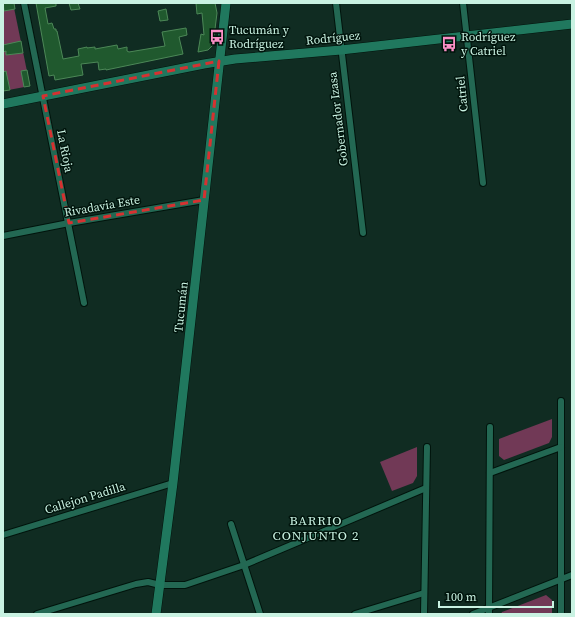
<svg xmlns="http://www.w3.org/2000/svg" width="575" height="617" viewBox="0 0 575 617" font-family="'Source Serif 4',serif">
	<rect width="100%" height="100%" fill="#102c22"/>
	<g fill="#713956">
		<polygon points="3,3 13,3 30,86 3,91"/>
		<polygon points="552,419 552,437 549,443 504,460 499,456 499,439"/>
		<polygon points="417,447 417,476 413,483 392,491 380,462"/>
		<polygon points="546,595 552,600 552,614 501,614 502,612"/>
	</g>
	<g fill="#20592e" stroke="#4c8857">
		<polygon points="3,3 14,3 15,9 4,11"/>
		<polygon points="36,3 56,3 56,6 45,8 48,24 52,23 54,29 56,29 56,31 57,31 63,59 79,56 78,49 87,47 87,48 95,47 95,49 117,45 118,49 127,47 127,51 129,52 165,46 162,32 186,28 187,35 179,37 183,54 106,70 106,69 99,70 98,62 81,64 83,75 55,80 54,75 49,76"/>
		<polygon points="69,3 78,3 80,9 71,10"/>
		<polygon points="196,3 215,3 217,13 213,45 208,50 198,52 201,34 204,35 202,13 197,14"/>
		<polygon points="166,9 168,20 160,21 158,11"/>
		<polygon points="21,41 23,53 6,55 6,51 3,52 3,45"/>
		<polygon points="27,70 30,86 24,87 21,71"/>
		<polygon points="6,71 10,90 3,91 3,72"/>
	</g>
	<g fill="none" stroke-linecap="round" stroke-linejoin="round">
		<g stroke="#00140c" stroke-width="8">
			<g id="street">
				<polyline points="24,3 84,303"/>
				<polyline points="336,3 363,233"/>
				<polyline points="463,3 483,183"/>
				<polyline points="3,236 69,223 204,200"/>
				<polyline points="561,401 561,614"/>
				<polyline points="490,473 561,447"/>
				<polyline points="231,524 260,614"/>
				<polyline points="3,535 173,483"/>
				<polyline points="37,614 136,584 148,582 160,585 185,585 244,565 426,488"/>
				<polyline points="355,614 424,593"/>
				<polyline points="424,614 427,447"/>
				<polyline points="473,614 572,575"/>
				<polyline points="489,614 490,427"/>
			</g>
		</g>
		<g stroke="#00140c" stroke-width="10">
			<g id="secondary">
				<polyline points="3,104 204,64 235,59 341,50 572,24"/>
				<polyline points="156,614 173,483 226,3"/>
			</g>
		</g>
		<use href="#street" stroke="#236853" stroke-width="6"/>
		<use href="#secondary" stroke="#20785e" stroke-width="9"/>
	</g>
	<path fill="none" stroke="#d53231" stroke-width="3" stroke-dasharray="8 5" stroke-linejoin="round" d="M219,61L204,200L69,223L43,96Z"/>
	<defs>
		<g id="bus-bare" transform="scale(1.2)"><path d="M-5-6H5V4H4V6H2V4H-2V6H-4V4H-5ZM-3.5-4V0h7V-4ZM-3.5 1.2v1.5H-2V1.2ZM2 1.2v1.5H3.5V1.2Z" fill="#fa8fc6" stroke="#00140c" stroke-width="2.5" paint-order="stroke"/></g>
	</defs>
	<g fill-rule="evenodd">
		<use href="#bus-bare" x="217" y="37"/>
		<use href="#bus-bare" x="449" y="44"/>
	</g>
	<g text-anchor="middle" stroke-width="3" stroke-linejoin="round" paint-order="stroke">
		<g font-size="12" fill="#c9f2e2" stroke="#00140c" text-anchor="start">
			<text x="229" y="34">Tucumán y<tspan x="229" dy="14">Rodríguez</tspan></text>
			<text x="461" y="41">Rodríguez<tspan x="461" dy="14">y Catriel</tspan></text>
		</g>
		<g font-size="12" fill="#c9f2e2" stroke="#00140c">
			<text transform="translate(333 38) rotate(-6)" y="4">Rodríguez</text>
			<text transform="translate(462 94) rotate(-96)" y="4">Catriel</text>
			<text transform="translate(338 119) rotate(-97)" y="4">Gobernador Izasa</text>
			<text transform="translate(65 151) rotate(79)" y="4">La Rioja</text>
			<text transform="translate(102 206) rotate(-10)" y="4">Rivadavia Este</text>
			<text transform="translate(181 307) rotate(-84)" y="4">Tucumán</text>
			<text transform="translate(85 498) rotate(-17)" y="4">Callejon Padilla</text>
		</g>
		<g font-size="13" letter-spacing="1" fill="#c9f2e2" stroke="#00140c">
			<text x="316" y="525">BARRIO<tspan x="316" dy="15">CONJUNTO 2</tspan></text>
		</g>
	</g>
	<rect width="575" height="617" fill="none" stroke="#c9f2e2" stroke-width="8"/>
	<path d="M439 601v6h114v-6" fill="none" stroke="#c9f2e2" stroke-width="2"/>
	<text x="445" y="601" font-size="12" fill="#c9f2e2" stroke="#00140c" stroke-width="3" paint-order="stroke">100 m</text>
</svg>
